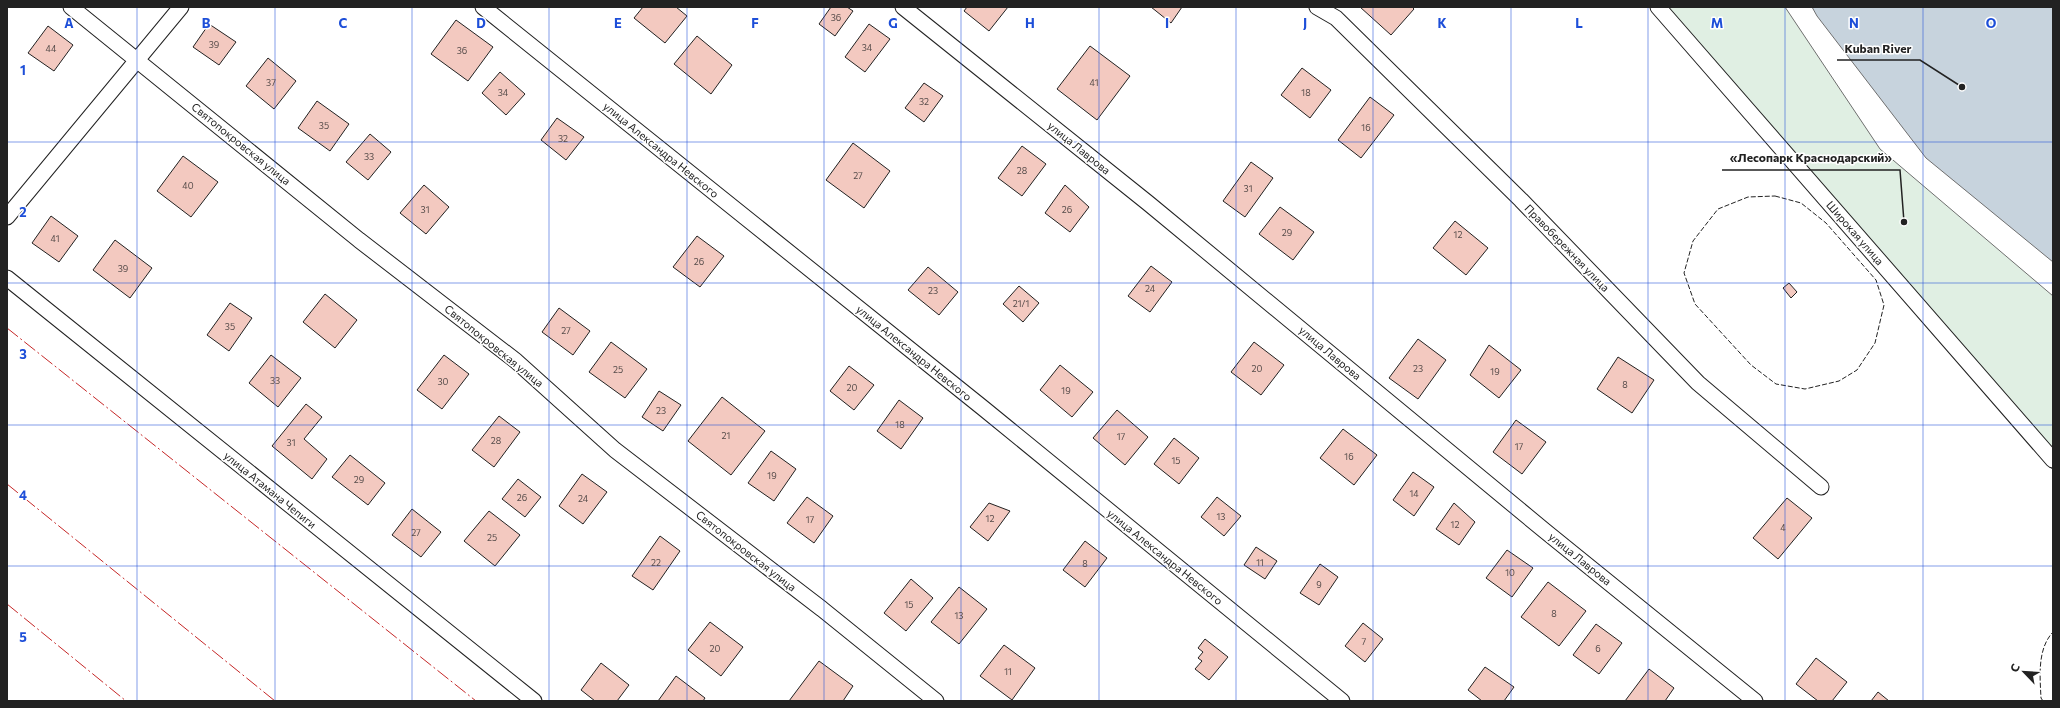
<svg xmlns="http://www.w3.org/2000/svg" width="2060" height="708" viewBox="0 0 2060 708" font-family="Commissioner,sans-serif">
	<rect width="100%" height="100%" fill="#fff"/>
	<polygon fill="#e0efe3" stroke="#6f6f6f" points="1657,7 1785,7 1880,149 2053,296 2053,470"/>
	<polygon fill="#c7d3dd" stroke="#6f6f6f" points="1812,7 2053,7 2053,262 1926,158 1817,16"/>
	<g fill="#f3c9c0" stroke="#222">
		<polygon points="643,7 676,7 687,16 665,43 634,18"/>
		<polygon points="831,7 847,7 853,11 835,36 819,24"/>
		<polygon points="967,7 1008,7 989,31 964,11"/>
		<polygon points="1151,7 1182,7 1171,23"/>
		<polygon points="1360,7 1412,7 1414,9 1391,35"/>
		<polygon points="456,20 493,47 468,81 431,54"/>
		<polygon points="209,24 236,42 219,65 193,47"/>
		<polygon points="869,24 890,39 865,72 845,57"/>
		<polygon points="48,26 73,45 54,71 28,53"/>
		<polygon points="697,36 732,65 711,94 674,64"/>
		<polygon points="1090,46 1130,76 1097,120 1057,89"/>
		<polygon points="268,58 296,81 274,109 246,86"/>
		<polygon points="1302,68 1331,90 1310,118 1281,95"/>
		<polygon points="500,72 525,94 506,115 482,93"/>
		<polygon points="924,83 943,96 924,122 905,108"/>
		<polygon points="1370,97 1394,115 1361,158 1338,140"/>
		<polygon points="317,101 349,124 330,151 298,128"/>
		<polygon points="557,118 584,137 566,160 541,140"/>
		<polygon points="370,134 391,152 368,180 346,162"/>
		<polygon points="853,143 890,171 864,208 826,180"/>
		<polygon points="1022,146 1046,164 1022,196 998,178"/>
		<polygon points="183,156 218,182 191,217 157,191"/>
		<polygon points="1251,162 1273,178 1245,217 1223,201"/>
		<polygon points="424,185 449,207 426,234 400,213"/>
		<polygon points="1065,185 1089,207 1070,232 1045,213"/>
		<polygon points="1280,207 1314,232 1293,260 1259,234"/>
		<polygon points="51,216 78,236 59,262 32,243"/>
		<polygon points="1455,221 1488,248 1466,275 1433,248"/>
		<polygon points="697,236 724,256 700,287 673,267"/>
		<polygon points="115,240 152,268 130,298 93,270"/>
		<polygon points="1151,266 1172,282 1150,312 1128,296"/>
		<polygon points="928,267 958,292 939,315 908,290"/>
		<polygon points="1789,283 1797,292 1791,298 1783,288"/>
		<polygon points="1019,286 1039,303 1023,322 1003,304"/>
		<polygon points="325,294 357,320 335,348 303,322"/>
		<polygon points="230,303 252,318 229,351 207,335"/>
		<polygon points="559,308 590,331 573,355 542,332"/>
		<polygon points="1418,339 1446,360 1418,399 1389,378"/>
		<polygon points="611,342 647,369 625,398 589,372"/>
		<polygon points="1254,342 1284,365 1261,395 1231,372"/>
		<polygon points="1489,345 1521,370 1499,398 1470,375"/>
		<polygon points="271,355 301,378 278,407 249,383"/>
		<polygon points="444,355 469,374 442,409 417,390"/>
		<polygon points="1618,357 1654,380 1632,413 1597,389"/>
		<polygon points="1060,365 1093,392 1072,417 1040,390"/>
		<polygon points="849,366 874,385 854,410 830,391"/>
		<polygon points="659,391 681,405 663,431 642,417"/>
		<polygon points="722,397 765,431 731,475 688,441"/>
		<polygon points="899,400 923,418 901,449 877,431"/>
		<polygon points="306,404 322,417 304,439 327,459 312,479 272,446"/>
		<polygon points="1117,410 1148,437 1125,465 1093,438"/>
		<polygon points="499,416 520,432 494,467 472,450"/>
		<polygon points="1516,420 1546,442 1522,474 1493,452"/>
		<polygon points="1343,429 1377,455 1354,485 1320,458"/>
		<polygon points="1174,438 1199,458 1179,484 1154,464"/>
		<polygon points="771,451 796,469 774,501 748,483"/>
		<polygon points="350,455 385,483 368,505 332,477"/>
		<polygon points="1413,472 1434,487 1414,516 1393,500"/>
		<polygon points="582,474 607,492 583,524 559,506"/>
		<polygon points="518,479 541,497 525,517 502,499"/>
		<polygon points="807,497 833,516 814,543 787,523"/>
		<polygon points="1217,497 1241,516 1224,536 1201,517"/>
		<polygon points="1787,498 1812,518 1778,559 1753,538"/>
		<polygon points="989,503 1010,511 988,541 970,527"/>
		<polygon points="1454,503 1475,522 1459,545 1436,529"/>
		<polygon points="412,509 441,532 421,557 392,535"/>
		<polygon points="489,511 520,535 495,566 464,541"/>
		<polygon points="660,536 680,551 653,590 632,576"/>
		<polygon points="1085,541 1107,558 1085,587 1063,570"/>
		<polygon points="1256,547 1277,561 1265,579 1244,565"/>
		<polygon points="1507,550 1533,568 1512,597 1486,578"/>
		<polygon points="1320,564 1338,577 1319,605 1300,593"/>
		<polygon points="911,579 933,598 906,631 884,613"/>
		<polygon points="1548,582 1586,611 1559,646 1521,617"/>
		<polygon points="959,587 987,609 959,644 931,622"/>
		<polygon points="710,622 743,647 721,676 688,650"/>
		<polygon points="1363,623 1383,639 1365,662 1345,646"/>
		<polygon points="1596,624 1622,643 1599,674 1573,655"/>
		<polygon points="1205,639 1228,657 1209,680 1195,669 1202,661 1198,658 1203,652 1198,648"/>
		<polygon points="1004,645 1035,668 1012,700 980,676"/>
		<polygon points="1816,658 1847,682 1832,701 1818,701 1796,684"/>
		<polygon points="819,661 853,686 843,701 789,701"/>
		<polygon points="601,663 629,685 617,701 595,701 581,690"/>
		<polygon points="1485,667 1514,687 1504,701 1482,701 1468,690"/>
		<polygon points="1649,669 1674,688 1665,701 1625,701"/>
		<polygon points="676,676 705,698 703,701 658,701"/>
		<polygon points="1878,692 1889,701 1871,701"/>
	</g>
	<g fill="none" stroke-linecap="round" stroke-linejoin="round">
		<g stroke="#222" stroke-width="17">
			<g id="street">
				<polyline points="71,7 359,240 516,361 615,450 822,609 936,701"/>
				<polyline points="483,7 983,408 1342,701"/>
				<polyline points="903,7 1148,203 1545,531 1755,701"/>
				<polyline points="1317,7 1336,18 1521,200 1698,383 1821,487"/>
				<polyline points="1658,7 2053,460"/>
				<polyline points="7,217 181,7"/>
				<polyline points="7,278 534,701"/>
			</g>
		</g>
		<use href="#street" stroke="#fff" stroke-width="15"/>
		<g stroke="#222" stroke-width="1" stroke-dasharray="5 2" stroke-linecap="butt">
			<polygon points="1775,196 1801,203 1826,223 1876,280 1884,305 1875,343 1857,370 1839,381 1805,389 1776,384 1751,365 1695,304 1684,273 1693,241 1718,209 1748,197"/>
			<path d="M2043,701L2041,698C2040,677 2037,649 2053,632"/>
		</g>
		<g stroke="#c62828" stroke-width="1" stroke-dasharray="14 3 2 3" stroke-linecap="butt">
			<polyline points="7,328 476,701"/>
			<polyline points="7,484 275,701"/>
			<polyline points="7,604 126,701"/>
		</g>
	</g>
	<path fill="none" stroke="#1d4ed8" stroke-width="1" stroke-opacity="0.55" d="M137,7V701M275,7V701M412,7V701M549,7V701M687,7V701M824,7V701M961,7V701M1099,7V701M1236,7V701M1373,7V701M1511,7V701M1648,7V701M1785,7V701M1923,7V701M7,142H2053M7,283H2053M7,425H2053M7,566H2053"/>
	<g text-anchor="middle" stroke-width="3" stroke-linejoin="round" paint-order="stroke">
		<g font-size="9" fill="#564c4a">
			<text x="836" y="21">36</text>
			<text x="214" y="48">39</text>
			<text x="867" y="51">34</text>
			<text x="51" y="52">44</text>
			<text x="462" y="54">36</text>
			<text x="271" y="86">37</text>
			<text x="1094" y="86">41</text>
			<text x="503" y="96">34</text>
			<text x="1306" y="96">18</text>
			<text x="924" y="105">32</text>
			<text x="324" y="129">35</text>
			<text x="1366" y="131">16</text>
			<text x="563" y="142">32</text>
			<text x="369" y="160">33</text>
			<text x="1022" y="174">28</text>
			<text x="858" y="179">27</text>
			<text x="188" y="189">40</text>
			<text x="1248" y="192">31</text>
			<text x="425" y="213">31</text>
			<text x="1067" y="213">26</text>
			<text x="1287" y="236">29</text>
			<text x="1458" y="238">12</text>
			<text x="55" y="242">41</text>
			<text x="699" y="265">26</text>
			<text x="123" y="272">39</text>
			<text x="1150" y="292">24</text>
			<text x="933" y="294">23</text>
			<text x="1021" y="307">21/1</text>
			<text x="230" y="330">35</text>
			<text x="566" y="334">27</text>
			<text x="1257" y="372">20</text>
			<text x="1418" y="372">23</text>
			<text x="618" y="373">25</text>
			<text x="1495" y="375">19</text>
			<text x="275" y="384">33</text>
			<text x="443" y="385">30</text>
			<text x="1625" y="388">8</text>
			<text x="852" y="391">20</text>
			<text x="1066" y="394">19</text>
			<text x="661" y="414">23</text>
			<text x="900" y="428">18</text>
			<text x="726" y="439">21</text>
			<text x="1121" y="440">17</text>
			<text x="496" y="444">28</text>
			<text x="291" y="446">31</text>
			<text x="1519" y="450">17</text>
			<text x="1349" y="460">16</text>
			<text x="1176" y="464">15</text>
			<text x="772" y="479">19</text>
			<text x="359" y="483">29</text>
			<text x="1414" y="497">14</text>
			<text x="522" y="501">26</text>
			<text x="583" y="502">24</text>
			<text x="1221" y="520">13</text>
			<text x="990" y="522">12</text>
			<text x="810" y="523">17</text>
			<text x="1455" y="528">12</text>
			<text x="1783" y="531">4</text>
			<text x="416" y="536">27</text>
			<text x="492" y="541">25</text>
			<text x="656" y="566">22</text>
			<text x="1260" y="566">11</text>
			<text x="1085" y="567">8</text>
			<text x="1510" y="576">10</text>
			<text x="1319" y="588">9</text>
			<text x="909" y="608">15</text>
			<text x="1554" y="617">8</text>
			<text x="959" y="619">13</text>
			<text x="1364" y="645">7</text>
			<text x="715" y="652">20</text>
			<text x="1598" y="652">6</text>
			<text x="1008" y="675">11</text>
		</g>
		<g font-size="11" fill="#222" stroke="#fff">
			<text transform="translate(241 144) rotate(39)" y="4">Святопокровская улица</text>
			<text transform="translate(1079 148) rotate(39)" y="4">улица Лаврова</text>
			<text transform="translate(661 150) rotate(39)" y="4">улица Александра Невского</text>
			<text transform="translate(1855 233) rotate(49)" y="4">Широкая улица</text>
			<text transform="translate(1567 248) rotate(46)" y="4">Правобережная улица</text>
			<text transform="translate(494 346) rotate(39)" y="4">Святопокровская улица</text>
			<text transform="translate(914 353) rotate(39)" y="4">улица Александра Невского</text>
			<text transform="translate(1330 353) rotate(40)" y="4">улица Лаврова</text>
			<text transform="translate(270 490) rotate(39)" y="4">улица Атамана Чепиги</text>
			<text transform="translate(746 551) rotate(38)" y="4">Святопокровская улица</text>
			<text transform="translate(1165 557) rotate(39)" y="4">улица Александра Невского</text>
			<text transform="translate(1580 559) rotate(39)" y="4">улица Лаврова</text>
		</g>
	</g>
	<g font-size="13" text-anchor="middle" font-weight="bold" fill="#1d4ed8" stroke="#fff" stroke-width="3" stroke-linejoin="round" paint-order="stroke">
		<text x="69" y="28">A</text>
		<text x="206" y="28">B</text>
		<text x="343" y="28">C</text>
		<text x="481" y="28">D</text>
		<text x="618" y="28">E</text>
		<text x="755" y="28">F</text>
		<text x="893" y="28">G</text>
		<text x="1030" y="28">H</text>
		<text x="1167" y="28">I</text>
		<text x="1305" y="28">J</text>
		<text x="1442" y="28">K</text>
		<text x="1579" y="28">L</text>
		<text x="1717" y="28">M</text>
		<text x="1854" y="28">N</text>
		<text x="1991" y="28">O</text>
		<text x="23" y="75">1</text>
		<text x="23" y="217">2</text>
		<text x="23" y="359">3</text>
		<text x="23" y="500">4</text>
		<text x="23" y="642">5</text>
	</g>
	<path fill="none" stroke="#222" stroke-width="1.5" d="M1962 87L1920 60H1837M1904 222L1900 170H1722"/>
	<g fill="#222" stroke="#fff" stroke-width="1.5">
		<circle cx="1962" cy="87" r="4"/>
		<circle cx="1904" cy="222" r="4"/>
	</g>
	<g font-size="12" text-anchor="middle" font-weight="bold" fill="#222" stroke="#fff" stroke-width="3" stroke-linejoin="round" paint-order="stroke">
		<text x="1878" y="53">Kuban River</text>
		<text x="1811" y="162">«Лесопарк Краснодарский»</text>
	</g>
	<rect width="2060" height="708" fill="none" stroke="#222222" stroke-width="16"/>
	<g transform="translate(2024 672) rotate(295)" stroke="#ffffff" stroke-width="3" paint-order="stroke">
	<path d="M0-3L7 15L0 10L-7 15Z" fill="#222222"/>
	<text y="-6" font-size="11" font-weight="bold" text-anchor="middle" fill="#222222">С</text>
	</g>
</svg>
